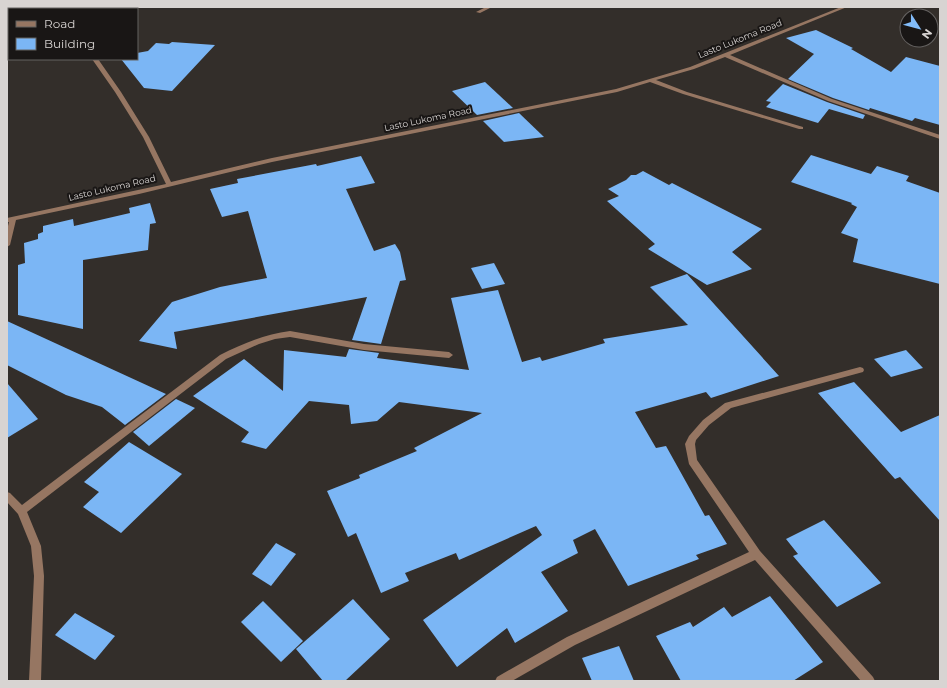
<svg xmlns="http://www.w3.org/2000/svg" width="947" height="688" viewBox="0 0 947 688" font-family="Montserrat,sans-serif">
	<rect width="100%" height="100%" fill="#332e2a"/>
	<g fill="#7bb6f5">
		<polygon points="816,30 853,48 851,49 891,72 906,57 940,66 940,125 915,118 912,121 870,108 869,110 833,98 788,79 814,54 786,38"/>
		<polygon points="172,42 215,45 172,91 144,88 121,59 137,59 137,53 148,51 156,43 169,44"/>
		<polygon points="485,82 513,108 477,115 452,91"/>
		<polygon points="783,84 827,102 865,115 863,119 829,109 818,123 766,107 771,102 766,101"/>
		<polygon points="519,113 544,137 504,142 483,121"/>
		<polygon points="811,155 871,174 877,166 909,176 906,181 940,193 940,284 853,262 858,239 841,233 857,207 851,204 852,203 791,182"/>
		<polygon points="361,156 375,183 346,189 374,251 395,244 400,252 406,280 400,281 381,344 352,340 367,297 174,332 177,349 139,341 172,302 220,287 267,278 248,211 222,217 210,189 238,183 237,179 316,164 317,166"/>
		<polygon points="643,171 669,185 672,183 762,229 732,252 752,269 707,285 648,249 655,244 607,201 619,196 608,189 626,180 631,175 636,175"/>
		<polygon points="150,203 156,223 150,224 148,250 83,260 83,329 18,315 18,265 25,263 24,243 38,239 38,234 43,232 43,226 73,219 74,226 130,213 129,208"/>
		<polygon points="494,263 505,284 482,289 471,268"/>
		<polygon points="687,274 779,376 711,398 706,392 635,412 656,448 666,446 705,516 709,515 727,544 696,555 699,559 628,586 595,529 573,540 578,553 541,572 568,611 515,643 507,628 457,667 423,620 542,535 536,526 459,560 456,553 405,573 409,581 381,593 356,533 348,537 327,491 360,478 359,475 417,451 414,448 482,413 399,402 377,421 351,424 349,405 309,401 266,449 241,442 249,432 193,396 244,359 283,391 284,350 346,357 349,349 379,353 377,358 469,370 451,298 498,290 522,362 540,357 542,361 605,343 603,339 688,325 650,287"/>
		<polygon points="7,321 166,394 125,425 102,407 66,395 7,365"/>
		<polygon points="906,350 923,368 891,377 874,359"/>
		<polygon points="854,382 901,432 940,415 940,521 900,477 895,479 818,393"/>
		<polygon points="7,383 38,419 7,438"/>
		<polygon points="176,399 195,408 149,446 133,432"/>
		<polygon points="129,442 182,474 121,533 83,507 99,492 84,482"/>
		<polygon points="824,520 881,583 837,607 793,556 798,554 786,539"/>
		<polygon points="276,543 296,554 271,586 252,574"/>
		<polygon points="770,596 823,662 793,681 681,681 656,636 690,622 693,627 724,607 732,617"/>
		<polygon points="353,599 390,639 345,681 323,681 296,649"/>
		<polygon points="263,601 303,641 281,662 241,622"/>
		<polygon points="75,613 115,636 95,660 55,635"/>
		<polygon points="619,646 634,681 592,681 582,658"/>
	</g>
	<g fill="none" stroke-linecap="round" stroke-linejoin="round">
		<g fill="#967662" fill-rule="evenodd">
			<polygon points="48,7 55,7 60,9 53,9"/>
			<polygon points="486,7 492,7 480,13 476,12"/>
			<polygon points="841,7 847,7 730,55 832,99 940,135 940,139 828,101 725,57 694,69 656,80 687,92 803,127 803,129 799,129 683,94 650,82 617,92 272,162 139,194 16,220 10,245 7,247 7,230 9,222 7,222 7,218 166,184 143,137 115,92 92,59 98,59 121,92 149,137 171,182 272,158 616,89 690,67"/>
			<rect x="7" y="24" width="2" height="3"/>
			<path d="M290,331L364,344L449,352L453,355L449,358L364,350L290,337L275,339L259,344L226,359L27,512L41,546L44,576L41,681H29L34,576L31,546L18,514L7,502V492L10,493L22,505L220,355C243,344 265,334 290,331Z"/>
			<polygon points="860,367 863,368 864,370 863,372 731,408 709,425 696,440 695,444 697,460 760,551 873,677 875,681 861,681 755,560 575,645 512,681 495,681 497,677 567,637 749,552 689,464 685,444 689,436 703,420 725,403"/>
		</g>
	</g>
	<g text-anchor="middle" stroke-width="4" stroke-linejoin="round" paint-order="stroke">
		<g font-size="9" fill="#d8d4d2" stroke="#191615">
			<text transform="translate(740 39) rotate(-22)" y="3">Lasto Lukoma Road</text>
			<text transform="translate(428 119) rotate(-12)" y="3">Lasto Lukoma Road</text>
			<text transform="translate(112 188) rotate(-13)" y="3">Lasto Lukoma Road</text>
		</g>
	</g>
	<rect width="947" height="688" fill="none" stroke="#d8d4d2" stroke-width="16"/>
	<rect x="8" y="8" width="130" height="52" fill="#191615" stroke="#656261"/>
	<rect x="16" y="21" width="20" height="6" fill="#967662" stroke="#656261"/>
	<text x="44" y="28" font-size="12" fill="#d8d4d2">Road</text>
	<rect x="16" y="38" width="20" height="12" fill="#7bb6f5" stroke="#656261"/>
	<text x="44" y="48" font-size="12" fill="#d8d4d2">Building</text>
	<g transform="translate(919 28) rotate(126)"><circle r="19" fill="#191615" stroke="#656261"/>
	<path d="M0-3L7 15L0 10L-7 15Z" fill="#82bcfa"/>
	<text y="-6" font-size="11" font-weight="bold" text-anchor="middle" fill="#d8d4d2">N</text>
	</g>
</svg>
